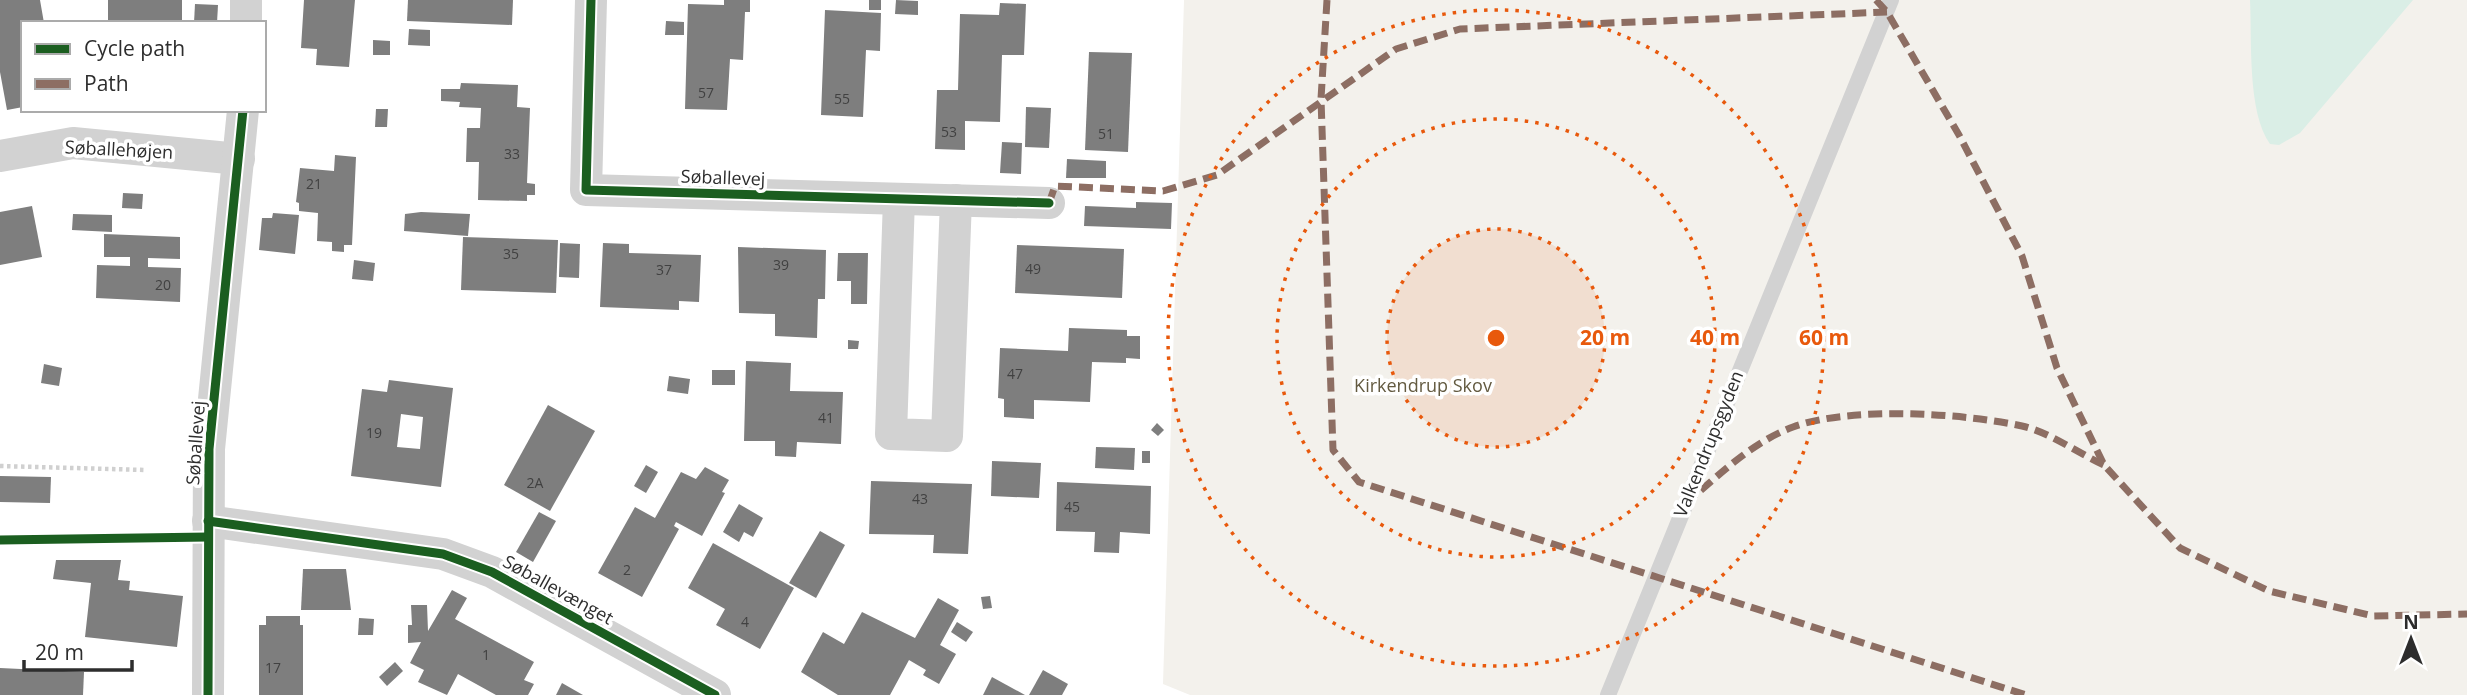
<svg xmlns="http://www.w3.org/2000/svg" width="2467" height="695" viewBox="0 0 2467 695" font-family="'Open Sans',sans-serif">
	<rect width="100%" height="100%" fill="#fff"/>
	<polygon fill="#f3f1ec" points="1184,0 2467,0 2467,695 1190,695 1163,684"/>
	<path fill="#daeee6" d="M2250,0H2413L2300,133L2279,145L2270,144C2247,112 2252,40 2250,0Z"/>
	<g fill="#7e7e7e" fill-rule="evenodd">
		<polygon points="0,0 40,0 44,23 23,23 23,107 7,110 0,72"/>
		<rect x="108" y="0" width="74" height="23"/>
		<polygon points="304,0 355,0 349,67 316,65 317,49 301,48"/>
		<polygon points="408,0 513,0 512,25 407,21"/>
		<polygon points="724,0 750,0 750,12 745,12 743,60 730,59 727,110 685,109 688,4 724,5"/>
		<rect x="869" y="0" width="12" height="10"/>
		<polygon points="896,0 918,1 918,15 895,14"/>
		<polygon points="1000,3 1026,4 1024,55 1002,55 1000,122 965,121 965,150 935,149 937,90 958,90 960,14 999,15"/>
		<polygon points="195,4 218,5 217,23 194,23"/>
		<polygon points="825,10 881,13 880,51 866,50 863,117 821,115"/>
		<polygon points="666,21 684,22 684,35 665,35"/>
		<polygon points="409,29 430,30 430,46 408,45"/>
		<polygon points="373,40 390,41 390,55 373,55"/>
		<polygon points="1089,52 1132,53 1128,152 1085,150"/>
		<polygon points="461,83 518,85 517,107 530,108 527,183 535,184 535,195 527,195 527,201 478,200 479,162 466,162 467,128 480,128 481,108 459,107 460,102 441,101 441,89 460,89"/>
		<polygon points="1026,107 1051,108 1049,148 1025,147"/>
		<polygon points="376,109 388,109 387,127 375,127"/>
		<polygon points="1002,142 1022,143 1021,174 1000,173"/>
		<polygon points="335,155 356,157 352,245 344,245 344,252 332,251 332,242 317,241 318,213 299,211 299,203 296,202 300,168 334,171"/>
		<polygon points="1067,159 1106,161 1106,178 1066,178"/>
		<polygon points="123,193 143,194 142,209 122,208"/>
		<polygon points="1136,202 1172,203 1171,229 1084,226 1085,206 1136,208"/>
		<polygon points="32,206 42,257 0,265 0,212"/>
		<polygon points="421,212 470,214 468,236 404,231 405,214"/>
		<polygon points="273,213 299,215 295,254 259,250 262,218 272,218"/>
		<polygon points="73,214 112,215 112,232 72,230"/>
		<polygon points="104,234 180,237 180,259 148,258 148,267 181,268 180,302 96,298 97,265 130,266 130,257 104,257"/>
		<polygon points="463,237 558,240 556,293 461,290"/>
		<polygon points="560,243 580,244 579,278 559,277"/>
		<polygon points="603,243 629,244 629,253 701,255 699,302 679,301 679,310 600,307"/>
		<polygon points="1017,245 1124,249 1122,298 1015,293"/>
		<polygon points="738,247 826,250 825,299 818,299 817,338 775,336 775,314 739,313"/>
		<polygon points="838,253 868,253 867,304 851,304 851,281 837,281"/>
		<polygon points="354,260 375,263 373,281 352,279"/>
		<polygon points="1069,328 1127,330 1127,336 1140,336 1140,359 1126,358 1126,363 1092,362 1090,402 1034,400 1034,419 1004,417 1004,399 998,398 1000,348 1068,351"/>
		<polygon points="848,340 859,341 858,349 848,349"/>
		<polygon points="746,361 791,363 790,391 843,392 841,444 797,442 796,457 775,456 775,441 744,441"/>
		<polygon points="44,364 62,368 59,386 41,383"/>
		<rect x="712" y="370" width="23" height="15"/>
		<polygon points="669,376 690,379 688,394 667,391"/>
		<path d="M389,380L453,388L441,487L351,476L362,389L387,392ZM401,414L423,417L420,449L397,447Z"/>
		<polygon points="548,405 595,431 550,511 504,485"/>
		<polygon points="1157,423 1164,430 1158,436 1151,430"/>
		<polygon points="1096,447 1135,448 1134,470 1095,468"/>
		<rect x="1142" y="451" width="8" height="12"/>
		<polygon points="992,461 1041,463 1039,498 991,496"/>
		<polygon points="646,465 658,472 646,493 634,486"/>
		<polygon points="705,467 729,480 722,492 725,493 702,536 676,522 674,526 679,529 642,597 598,573 635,507 655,518 681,472 696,479"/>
		<polygon points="0,476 51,477 50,503 0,502"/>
		<polygon points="871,481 972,484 968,554 933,553 934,535 869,534"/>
		<polygon points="1057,482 1151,486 1150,534 1120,532 1119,553 1094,552 1095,532 1056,531"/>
		<polygon points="739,504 763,518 753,537 744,532 739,542 723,532"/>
		<polygon points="539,512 556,521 533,562 516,552"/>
		<polygon points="820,531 845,545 816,598 789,583"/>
		<polygon points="713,543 794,588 760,649 716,625 725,609 688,588"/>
		<polygon points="56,560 121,560 118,580 130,581 129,590 183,596 177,647 85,637 91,583 53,579"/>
		<polygon points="303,569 346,569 351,610 301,610"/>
		<polygon points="452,590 467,598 455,619 534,662 524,680 534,684 528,695 496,695 458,674 447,695 418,682 424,670 410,663 421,642 408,643 408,625 412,625 411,605 427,605 428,631"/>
		<polygon points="990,596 992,608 983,609 981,597"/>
		<polygon points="938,598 959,610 940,645 956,654 939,684 923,675 926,670 909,660 890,695 838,695 801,672 823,632 844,644 862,612 915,638"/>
		<polygon points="266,616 300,616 300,625 303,625 303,695 259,695 259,625 266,625"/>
		<polygon points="359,618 374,619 373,635 358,635"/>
		<polygon points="957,622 973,632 966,642 951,632"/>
		<polygon points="395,662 403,671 387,686 379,677"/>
		<polygon points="0,668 84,672 83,695 0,695"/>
		<polygon points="1043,670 1068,684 1062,695 1029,695"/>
		<polygon points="992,677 1025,695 983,695"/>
		<polygon points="562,683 583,695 556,695"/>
	</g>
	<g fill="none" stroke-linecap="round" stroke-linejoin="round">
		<polyline stroke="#d0d0d0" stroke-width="4.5" stroke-dasharray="3.5 3.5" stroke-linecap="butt" points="0,466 146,470"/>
		<polyline stroke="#d2d2d2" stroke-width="16" points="1608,695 1891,0"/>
		<g stroke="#d2d2d2" stroke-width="32">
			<polyline points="246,0 246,23"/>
			<polyline points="591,0 586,190 1049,203"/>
			<polyline points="0,156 73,143 239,159"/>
			<polyline points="899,199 891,434 947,436 956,200"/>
			<polyline points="208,521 443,554 492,572 715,695"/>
			<polyline points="208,695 209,449 243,110"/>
		</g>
		<g stroke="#8d6e63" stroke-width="7" stroke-dasharray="14 7" stroke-linecap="butt">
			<polyline points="1327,0 1321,99 1333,450 1359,482 2026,695"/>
			<polyline points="1876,0 1887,12 1959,135 2022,256 2057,368 2104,465 2180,548 2269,591 2373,616 2467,614"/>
			<polyline points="1049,203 1055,186 1163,191 1217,175 1396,49 1460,29 1887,12"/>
			<path d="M1685,504C1718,476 1752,442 1793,427C1851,406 1962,413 2022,426C2049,432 2078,453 2104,465"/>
		</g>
		<g stroke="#fff" stroke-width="13">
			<g id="cycleway">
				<polyline points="591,0 586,190 1049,203"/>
				<polyline points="208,521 443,554 492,572 715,695"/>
				<polyline points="0,540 208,537"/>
				<polyline points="208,695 209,449 243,110"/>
			</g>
		</g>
		<use href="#cycleway" stroke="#1b5e20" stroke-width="9"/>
	</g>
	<circle cx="1496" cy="338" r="109" fill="#e8590c" fill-opacity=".12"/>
	<g fill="none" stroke="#e8590c" stroke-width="3.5" stroke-dasharray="3.5 7">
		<circle cx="1496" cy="338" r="109"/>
		<circle cx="1496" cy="338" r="219"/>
		<circle cx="1496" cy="338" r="328"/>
	</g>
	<g text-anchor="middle" stroke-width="7" stroke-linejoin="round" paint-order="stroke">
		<g font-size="14" fill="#414141">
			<text x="706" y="98">57</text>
			<text x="842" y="104">55</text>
			<text x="949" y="137">53</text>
			<text x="1106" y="139">51</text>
			<text x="512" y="159">33</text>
			<text x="314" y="189">21</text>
			<text x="511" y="259">35</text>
			<text x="781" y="270">39</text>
			<text x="1033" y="274">49</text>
			<text x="664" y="275">37</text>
			<text x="163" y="290">20</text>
			<text x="1015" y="379">47</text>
			<text x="826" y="423">41</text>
			<text x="374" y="438">19</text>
			<text x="535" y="488">2A</text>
			<text x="920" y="504">43</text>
			<text x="1072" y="512">45</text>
			<text x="627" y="575">2</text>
			<text x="745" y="627">4</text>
			<text x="486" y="660">1</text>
			<text x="273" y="673">17</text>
		</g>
		<g font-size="18" fill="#2d2d2d" stroke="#fff">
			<text transform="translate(119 150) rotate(3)" y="6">Søballehøjen</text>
			<text transform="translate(723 178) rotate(2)" y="6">Søballevej</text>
			<text transform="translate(196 443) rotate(-86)" y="6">Søballevej</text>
			<text transform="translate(1709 444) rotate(-68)" y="6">Valkendrupsgyden</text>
			<text transform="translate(558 590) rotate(29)" y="6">Søballevænget</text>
		</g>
		<g font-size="18" fill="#635a40" stroke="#fff">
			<text x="1423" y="392">Kirkendrup Skov</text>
		</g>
	</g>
	<circle cx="1496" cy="338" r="10" fill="#e8590c" stroke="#fff" stroke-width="3.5"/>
	<g font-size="21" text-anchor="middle" font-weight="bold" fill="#e8590c" stroke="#fff" stroke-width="7" stroke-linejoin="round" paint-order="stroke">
		<text x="1605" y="345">20 m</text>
		<text x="1715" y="345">40 m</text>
		<text x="1824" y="345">60 m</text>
	</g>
	<rect x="21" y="21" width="245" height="91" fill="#ffffff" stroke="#ababab" stroke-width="2"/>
	<rect x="35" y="44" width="35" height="10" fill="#1b5e20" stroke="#ababab" stroke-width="2"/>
	<text x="84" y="56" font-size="21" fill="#2d2d2d">Cycle path</text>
	<rect x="35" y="79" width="35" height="10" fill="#8d6e63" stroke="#ababab" stroke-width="2"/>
	<text x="84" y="91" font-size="21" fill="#2d2d2d">Path</text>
	<g transform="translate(2411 639)" stroke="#ffffff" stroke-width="5" paint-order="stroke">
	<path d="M0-5L12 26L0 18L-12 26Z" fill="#2d2d2d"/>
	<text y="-10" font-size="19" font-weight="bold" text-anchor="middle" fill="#2d2d2d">N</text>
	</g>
	<path d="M24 660v10h108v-10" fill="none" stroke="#2d2d2d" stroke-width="3.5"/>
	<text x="35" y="660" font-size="21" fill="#2d2d2d" stroke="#ffffff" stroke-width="5" paint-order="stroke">20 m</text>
</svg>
